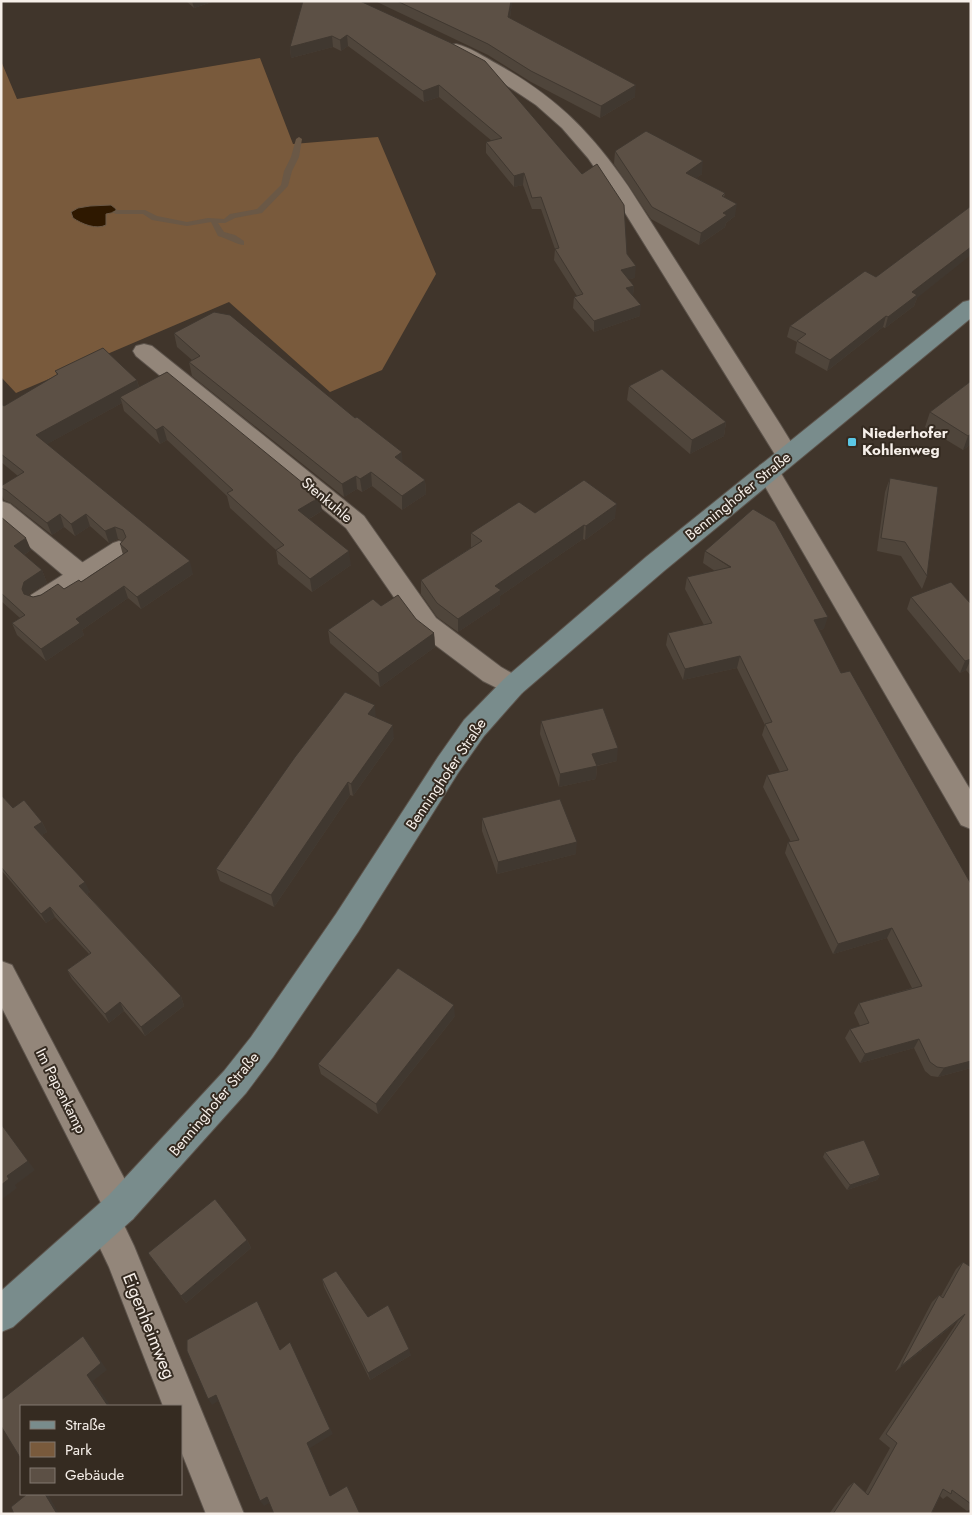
<svg xmlns="http://www.w3.org/2000/svg" width="972" height="1515" viewBox="0 0 972 1515" font-family="Jost,sans-serif">
	<rect width="100%" height="100%" fill="#40352b"/>
	<polygon fill="#795a3c" points="260,58 293,144 378,137 436,274 382,370 330,392 229,302 16,393 1,377 1,61 17,99"/>
	<path fill="#2e1800" stroke="#6a5846" d="M111,205L116,209V212L106,214V225C96,230 82,224 73,218L71,212L78,208L90,206Z"/>
	<g fill="none" stroke-linecap="round" stroke-linejoin="round">
		<path fill="#6a5846" fill-rule="evenodd" d="M299,137L302,139L299,157L292,171L288,186L262,213L235,218L225,223H218L224,232L235,235L244,241V245C238,245 226,238 218,236L211,222L187,226L152,220L143,214H116L112,212L116,210H145L157,216L187,222L208,218L224,219L230,214L257,209L281,185L284,171L291,157L296,139Z"/>
		<g stroke="#5c534b" stroke-width="2">
			<polygon id="lane" points="119,541 125,543 128,548 125,553 45,605 38,607 31,605 29,600 31,595 113,543"/>
		</g>
		<g stroke="#5c534b" stroke-width="2">
			<g id="street">
				<path d="M456,44C470,47 484,57 497,64C556,97 590,131 628,186L780,424L799,455L795,461L787,463L779,461L619,203L588,158L562,128L536,105L494,77L450,53L447,49L450,45Z"/>
				<polygon points="144,344 152,346 364,516 436,618 501,667 522,679 526,686 522,693 513,696 483,681 418,632 346,528 136,356 133,351 136,346"/>
				<polygon points="768,463 776,465 971,791 971,829 961,825 756,471 760,465"/>
				<polygon points="1,501 10,504 87,566 90,573 87,580 78,582 69,580 1,523"/>
				<polygon points="1,961 12,965 133,1195 138,1207 133,1219 123,1223 134,1246 244,1514 206,1514 181,1451 181,1406 163,1406 109,1267 88,1223 93,1211 103,1207 1,1006"/>
			</g>
		</g>
		<g stroke="#5c534b" stroke-width="2">
			<polygon id="secondary" points="971,300 971,318 664,571 522,693 484,736 458,773 358,932 273,1057 246,1093 133,1219 13,1327 1,1332 1,1291 109,1195 224,1071 251,1037 336,914 438,757 464,720 504,679 646,557 963,302"/>
		</g>
		<use href="#lane" fill="#93867a" fill-rule="evenodd"/>
		<use href="#street" fill="#93867a" fill-rule="evenodd"/>
		<use href="#secondary" fill="#798c8c" fill-rule="evenodd"/>
	</g>
	<g fill="#4f453b">
		<polygon points="186,1 215,1 194,8"/>
		<polygon points="360,1 627,254 635,278 628,279 634,286 633,295 640,316 594,332 573,308 574,297 577,296 554,260 555,249 541,209 532,209 523,185 514,187 486,153 486,142 492,141 439,97 424,102 348,46 341,51 333,47 291,58 290,47"/>
		<polygon points="375,1 512,1 510,18 635,97 600,118 531,82 488,55"/>
		<polygon points="615,151 702,174 696,178 725,193 724,197 735,216 726,223 725,227 699,245 651,219 614,164"/>
		<polygon points="876,277 917,298 914,306 885,328 883,327 827,371 795,353 797,342 787,337 790,326"/>
		<polygon points="174,333 403,464 425,480 426,494 402,510 372,486 362,492 357,489 344,497 192,376 189,362 192,360 177,347"/>
		<polygon points="55,371 137,380 139,387 322,511 309,519 351,565 312,592 278,564 276,550 230,508 227,496 167,440 160,444 124,411 122,403 47,444 193,574 141,609 128,598 82,630 84,635 46,661 17,635 12,623 20,618 1,601 1,517 31,550 24,555 42,570 47,583 29,594 29,595 33,597 64,589 81,582 123,555 120,544 122,541 118,539 109,543 90,526 75,536 64,527 52,535 11,503 4,500 1,493 1,486 18,476 1,462 1,404 4,406 57,375"/>
		<polygon points="971,381 971,444 963,450 925,427 930,412"/>
		<polygon points="629,386 726,422 724,436 690,454 627,400"/>
		<polygon points="890,478 927,576 922,589 901,556 877,551 885,492"/>
		<polygon points="535,513 615,518 585,540 583,539 500,596 500,604 458,632 437,617 421,594 421,580 472,547 471,547 471,533"/>
		<polygon points="705,551 824,629 819,630 841,673 971,884 971,1068 938,1077 931,1076 925,1071 914,1048 860,1063 845,1038 850,1029 860,1026 854,1013 859,1003 912,988 887,938 833,954 785,853 788,842 791,842 763,787 767,775 780,772 762,735 765,725 737,668 683,680 666,645 668,633 704,625 685,589 687,577 715,571 703,563"/>
		<polygon points="911,597 971,604 971,676 966,670 960,673 907,609"/>
		<polygon points="381,606 434,633 435,647 380,687 330,643 328,630"/>
		<polygon points="376,717 394,738 353,796 350,795 274,907 220,881 216,869"/>
		<polygon points="541,721 617,761 597,766 596,779 559,787 540,734"/>
		<polygon points="1,795 13,808 42,822 47,832 42,835 90,892 87,894 181,996 184,1006 145,1036 124,1011 109,1023 72,979 67,970 89,954 55,917 46,923 1,870"/>
		<polygon points="482,818 576,854 497,874 482,831"/>
		<polygon points="455,1016 378,1114 321,1074 318,1064"/>
		<polygon points="825,1152 880,1175 877,1180 847,1190 823,1157"/>
		<polygon points="247,1240 251,1248 186,1303 148,1253"/>
		<polygon points="963,1262 971,1267 971,1509 967,1511 947,1496 943,1499 940,1496 931,1514 829,1514 848,1487 854,1482 865,1493 890,1448 879,1439 958,1321 895,1372 932,1302 939,1295 941,1296 956,1269"/>
		<polygon points="322,1279 411,1355 370,1380 324,1287"/>
	</g>
	<g fill="#403830">
		<polygon points="192,1 215,1 194,8"/>
		<polygon points="511,1 512,1 512,5 508,28 508,17"/>
		<polygon points="347,35 348,46 341,51 340,40"/>
		<polygon points="332,36 333,47 291,58 290,47"/>
		<polygon points="439,85 439,97 424,102 423,91"/>
		<polygon points="636,85 635,97 600,118 601,106"/>
		<polygon points="703,161 702,174 685,186 686,173"/>
		<polygon points="524,173 523,185 514,187 514,176"/>
		<polygon points="737,204 735,216 726,223 725,227 699,245 701,233 723,213"/>
		<polygon points="971,247 971,255 917,298 914,306 885,328 888,317 912,292"/>
		<polygon points="636,266 635,278 620,281 621,270"/>
		<polygon points="634,286 633,297 626,288"/>
		<polygon points="641,305 640,316 594,332 594,321"/>
		<polygon points="886,316 883,327 827,371 830,360"/>
		<polygon points="137,380 140,393 120,397 122,403 40,448 36,435"/>
		<polygon points="726,422 724,436 690,454 692,440"/>
		<polygon points="163,426 167,440 160,444 156,430"/>
		<polygon points="971,434 971,444 963,450 968,436"/>
		<polygon points="402,452 403,466 395,457"/>
		<polygon points="371,472 372,486 362,492 360,479"/>
		<polygon points="356,476 357,489 344,497 342,484"/>
		<polygon points="425,480 426,494 402,510 402,496"/>
		<polygon points="320,497 322,511 300,524 298,510"/>
		<polygon points="617,504 615,518 585,540 586,526"/>
		<polygon points="60,514 64,527 52,535 47,523"/>
		<polygon points="86,514 90,526 75,536 71,524"/>
		<polygon points="584,525 583,539 500,596 500,604 458,632 458,619 495,586"/>
		<polygon points="115,527 118,539 109,543 105,531"/>
		<polygon points="26,538 31,550 19,558 14,546"/>
		<polygon points="349,551 351,565 312,592 310,579"/>
		<polygon points="190,561 193,574 141,609 137,597"/>
		<polygon points="42,570 47,583 29,594 27,601 22,589 24,582"/>
		<polygon points="124,586 128,598 82,630 84,635 46,661 41,649 76,619"/>
		<polygon points="828,617 824,629 810,632 814,620"/>
		<polygon points="434,633 435,647 380,687 378,673"/>
		<polygon points="740,656 737,668 683,680 685,669"/>
		<polygon points="971,659 966,670 960,673 965,661"/>
		<polygon points="375,705 376,718 368,714"/>
		<polygon points="393,725 394,738 353,796 351,784"/>
		<polygon points="618,748 617,761 591,767 592,754"/>
		<polygon points="597,766 596,779 559,787 560,774"/>
		<polygon points="348,782 350,795 274,907 271,895"/>
		<polygon points="42,822 47,832 39,837 34,827"/>
		<polygon points="577,842 576,854 497,874 498,862"/>
		<polygon points="85,882 90,892 84,896 79,886"/>
		<polygon points="50,907 55,917 46,923 41,914"/>
		<polygon points="892,928 887,938 833,954 838,944"/>
		<polygon points="181,996 184,1006 145,1036 141,1027"/>
		<polygon points="120,1002 124,1011 109,1023 105,1014"/>
		<polygon points="454,1005 455,1016 378,1114 376,1104"/>
		<polygon points="919,1039 914,1048 860,1063 865,1054"/>
		<polygon points="971,1061 971,1068 938,1077 944,1068"/>
		<polygon points="1,1124 35,1170 15,1185 17,1188 1,1200 1,1185 7,1176"/>
		<polygon points="880,1175 877,1180 847,1190 850,1185"/>
		<polygon points="247,1240 251,1248 186,1303 181,1296"/>
		<polygon points="965,1314 958,1321 895,1372 901,1366"/>
		<polygon points="83,1336 89,1343 107,1370 93,1381 111,1406 108,1406 87,1375"/>
		<polygon points="290,1342 333,1434 310,1448 333,1500 307,1443"/>
		<polygon points="409,1349 411,1355 370,1380 368,1373"/>
		<polygon points="216,1395 220,1400 212,1405 208,1399"/>
		<polygon points="45,1494 48,1494 59,1514 57,1514"/>
		<polygon points="267,1497 271,1502 264,1506 260,1501"/>
	</g>
	<g fill="#5c5045" stroke="#403830">
		<polygon points="303,1 360,1 449,42 485,61 582,174 597,164 624,205 627,254 636,266 621,270 634,286 626,288 641,305 594,321 574,297 583,294 555,249 559,248 541,197 532,198 524,173 514,176 486,142 502,138 439,85 423,91 347,35 340,40 332,36 290,47"/>
		<polygon points="397,1 511,1 508,17 636,85 601,106 531,71 488,44"/>
		<polygon points="646,131 703,161 686,173 725,193 722,196 737,204 723,213 727,215 701,233 652,207 615,151"/>
		<polygon points="971,206 971,247 912,292 917,295 888,317 886,316 830,360 797,341 806,334 790,326 865,271 876,277"/>
		<polygon points="214,312 230,315 355,418 357,417 402,452 395,457 425,480 402,496 371,472 360,479 356,476 342,484 189,362 200,356 174,333"/>
		<polygon points="103,348 137,380 36,435 190,561 137,597 124,586 76,619 80,623 41,649 12,623 25,615 1,593 1,517 26,538 14,546 42,570 24,582 22,589 24,594 33,597 41,595 58,584 64,589 79,580 81,582 128,551 120,544 126,537 123,530 115,527 105,531 86,514 71,524 60,514 47,523 6,490 1,488 1,486 24,472 1,454 1,404 4,406 58,374 55,371"/>
		<polygon points="662,369 726,422 692,440 629,386"/>
		<polygon points="167,372 320,497 298,510 349,551 310,579 276,550 284,545 227,493 233,490 163,426 156,430 120,397"/>
		<polygon points="971,381 971,434 968,436 930,412"/>
		<polygon points="890,478 938,487 927,576 905,542 881,538"/>
		<polygon points="584,480 617,504 586,526 584,525 495,586 501,590 458,619 437,603 421,580 482,541 471,533 519,502 535,513"/>
		<polygon points="753,509 775,522 828,617 814,620 841,673 850,671 971,884 971,1061 944,1068 937,1067 930,1062 919,1039 865,1054 850,1029 869,1023 859,1003 922,986 892,928 838,944 788,842 799,840 767,775 788,770 765,724 772,722 740,656 685,669 668,633 712,623 687,577 731,567 705,551"/>
		<polygon points="951,582 971,604 971,659 965,661 911,597"/>
		<polygon points="398,595 416,619 434,633 378,673 328,630 373,599 381,606"/>
		<polygon points="345,692 375,705 368,714 393,725 351,784 348,782 271,895 216,869 295,757"/>
		<polygon points="603,708 618,748 592,754 597,766 560,774 541,721"/>
		<polygon points="1,795 13,808 24,800 42,822 34,827 85,882 79,886 181,996 141,1027 120,1002 105,1014 67,970 91,953 50,907 41,914 1,867"/>
		<polygon points="560,799 577,842 498,862 482,818"/>
		<polygon points="398,968 454,1005 376,1104 318,1064"/>
		<polygon points="1,1124 28,1161 7,1176 9,1179 1,1185"/>
		<polygon points="864,1140 880,1175 850,1185 825,1152"/>
		<polygon points="215,1199 247,1240 181,1296 148,1253"/>
		<polygon points="963,1262 971,1267 971,1504 952,1490 951,1494 943,1489 931,1514 833,1514 854,1482 868,1495 897,1443 886,1434 965,1314 901,1366 939,1295 943,1298"/>
		<polygon points="336,1271 368,1317 388,1305 409,1349 368,1373 322,1279"/>
		<polygon points="257,1301 280,1350 290,1342 330,1429 307,1443 330,1496 347,1486 360,1514 274,1514 267,1497 260,1501 216,1395 208,1399 187,1351 187,1340"/>
		<polygon points="83,1336 101,1363 87,1375 108,1406 21,1406 21,1459 1,1426 1,1400"/>
		<polygon points="27,1494 45,1494 57,1514 14,1514 11,1507"/>
	</g>
	<rect fill="#5bc8e6" stroke="#352b21" stroke-width="2" x="847" y="437" width="10" height="10" rx="2.5"/>
	<g text-anchor="middle" stroke-width="4" stroke-linejoin="round" paint-order="stroke">
		<g font-size="15" font-weight="bold" fill="#f6efe9" stroke="#352b21" text-anchor="start">
			<text x="862" y="438">Niederhofer<tspan x="862" dy="17">Kohlenweg</tspan></text>
		</g>
		<g font-size="15" fill="#f6efe9" stroke="#352b21">
			<text transform="translate(738 496) rotate(-39)" y="5">Benninghofer Straße</text>
			<text transform="translate(327 500) rotate(40)" y="5">Stenkuhle</text>
			<text transform="translate(446 774) rotate(-56)" y="5">Benninghofer Straße</text>
			<text transform="translate(61 1091) rotate(63)" y="5">Im Papenkamp</text>
			<text transform="translate(214 1104) rotate(-50)" y="5">Benninghofer Straße</text>
		</g>
		<g font-size="18" fill="#f6efe9" stroke="#352b21">
			<text transform="translate(149 1326) rotate(68)" y="6">Eigenheimweg</text>
		</g>
	</g>
	<rect width="972" height="1515" fill="none" stroke="#f6efe9" stroke-width="5"/>
	<rect x="20" y="1405" width="162" height="90" fill="#352b21" stroke="#827971"/>
	<rect x="30" y="1421" width="25" height="8" fill="#798c8c" stroke="#827971"/>
	<text x="65" y="1430" font-size="15" fill="#f6efe9">Straße</text>
	<rect x="30" y="1442" width="25" height="15" fill="#795a3c" stroke="#827971"/>
	<text x="65" y="1455" font-size="15" fill="#f6efe9">Park</text>
	<rect x="30" y="1468" width="25" height="15" fill="#5c5045" stroke="#827971"/>
	<text x="65" y="1480" font-size="15" fill="#f6efe9">Gebäude</text>
</svg>
